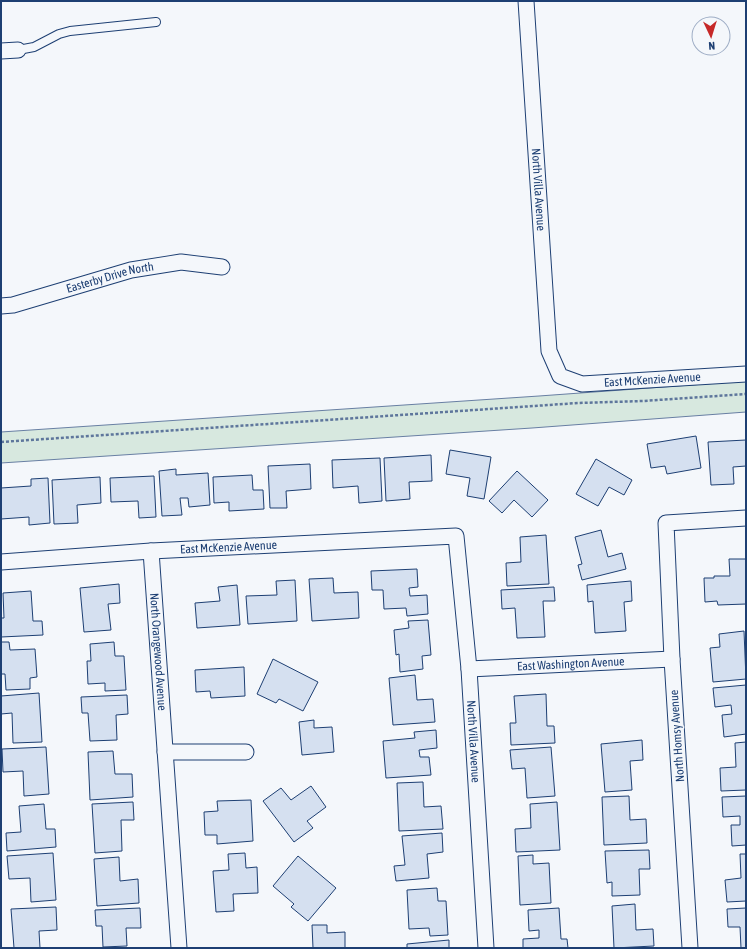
<svg xmlns="http://www.w3.org/2000/svg" width="747" height="949" viewBox="0 0 747 949" font-family="'Asap Condensed',sans-serif">
	<rect width="100%" height="100%" fill="#f4f7fb"/>
	<polygon fill="#d7e8df" stroke="#687fa3" points="746,381 746,412 532,428 1,463 1,432 539,396"/>
	<g fill="#d5e0f0" stroke="#1d3f73">
		<polygon points="696,436 701,468 667,474 665,466 651,468 647,444"/>
		<polygon points="746,440 746,466 733,467 734,484 711,485 708,442"/>
		<polygon points="450,450 491,457 484,499 467,496 470,478 446,474"/>
		<polygon points="431,455 432,481 409,482 410,499 386,501 384,458"/>
		<polygon points="380,458 382,501 359,503 358,486 333,488 332,460"/>
		<polygon points="596,459 632,480 624,495 609,487 598,506 576,494"/>
		<polygon points="310,464 311,489 286,491 287,508 270,508 268,466"/>
		<polygon points="176,469 176,475 208,473 210,505 189,507 188,498 180,498 182,515 162,516 159,471"/>
		<polygon points="517,471 548,500 532,517 514,500 502,513 489,501"/>
		<polygon points="252,475 253,490 263,490 264,509 229,511 229,502 214,503 213,477"/>
		<polygon points="154,476 156,517 139,518 138,501 111,502 110,478"/>
		<polygon points="100,477 101,503 77,505 78,523 54,524 52,480"/>
		<polygon points="48,478 50,523 29,525 29,517 1,519 1,488 31,486 31,479"/>
		<polygon points="601,530 608,557 622,553 626,569 582,580 578,565 582,564 575,537"/>
		<polygon points="546,535 549,584 507,586 506,563 521,562 520,537"/>
		<polygon points="729,559 746,559 746,604 718,605 717,601 705,602 704,578 714,578 714,576 730,576"/>
		<polygon points="417,569 418,587 409,588 410,596 427,595 428,614 407,616 406,608 384,609 383,590 372,590 371,571"/>
		<polygon points="333,578 334,593 358,592 359,618 312,621 309,579"/>
		<polygon points="295,580 297,621 248,624 246,596 277,595 276,581"/>
		<polygon points="631,581 632,601 624,602 626,631 595,633 593,601 588,602 587,585"/>
		<polygon points="119,584 120,603 108,604 111,630 84,632 80,588"/>
		<polygon points="237,585 240,625 197,628 195,603 220,601 218,587"/>
		<polygon points="554,587 555,601 543,601 545,637 517,638 515,608 502,609 501,590"/>
		<polygon points="31,591 33,621 42,621 43,635 1,637 1,618 4,618 3,593"/>
		<polygon points="428,620 431,655 422,656 423,669 400,672 399,654 396,655 394,630 409,628 408,621"/>
		<polygon points="744,631 746,679 713,682 710,648 720,647 719,634"/>
		<polygon points="1,642 9,642 10,650 35,649 37,677 30,678 30,689 6,690 5,674 1,674"/>
		<polygon points="114,642 115,656 124,656 126,690 105,691 105,683 88,684 87,661 91,661 90,644"/>
		<polygon points="273,659 318,682 303,711 279,699 276,703 257,694"/>
		<polygon points="244,667 245,696 211,698 210,691 196,692 195,670"/>
		<polygon points="415,675 417,700 433,699 435,722 393,725 389,678"/>
		<polygon points="746,685 746,734 724,737 722,715 732,714 731,705 715,707 713,688"/>
		<polygon points="39,693 42,742 13,743 12,713 1,714 1,696"/>
		<polygon points="546,694 547,726 554,726 555,743 511,745 510,723 516,723 514,696"/>
		<polygon points="127,695 128,714 116,715 117,740 90,741 88,713 82,713 81,697"/>
		<polygon points="314,720 314,728 332,727 334,752 302,755 299,722"/>
		<polygon points="436,730 437,748 419,750 420,757 429,757 431,775 386,778 383,741 415,738 414,732"/>
		<polygon points="642,740 643,760 630,761 632,790 605,792 601,744"/>
		<polygon points="746,742 746,790 721,791 720,768 736,767 735,743"/>
		<polygon points="46,747 49,794 24,796 23,771 3,772 2,749"/>
		<polygon points="551,747 555,796 527,798 525,768 512,769 510,750"/>
		<polygon points="113,751 115,774 132,774 133,797 90,800 88,752"/>
		<polygon points="423,782 424,807 441,806 443,829 399,831 397,783"/>
		<polygon points="311,786 326,807 307,821 313,828 294,842 263,801 281,788 291,800"/>
		<polygon points="629,796 630,820 646,819 647,843 604,845 602,797"/>
		<polygon points="746,796 746,845 732,846 731,825 740,825 740,816 723,817 722,797"/>
		<polygon points="251,800 253,841 217,844 217,835 205,835 204,812 218,811 217,801"/>
		<polygon points="133,802 134,820 121,820 122,851 95,853 92,804"/>
		<polygon points="557,802 560,850 516,852 515,829 531,828 530,804"/>
		<polygon points="44,804 46,829 55,829 56,847 7,851 6,833 21,832 19,806"/>
		<polygon points="442,833 443,852 427,854 429,878 396,881 394,866 405,865 402,836"/>
		<polygon points="649,850 650,869 639,869 640,895 612,896 612,882 607,883 605,851"/>
		<polygon points="53,853 56,900 31,902 30,878 9,879 7,856"/>
		<polygon points="245,853 246,868 257,867 258,893 233,894 234,911 216,912 213,871 229,870 228,854"/>
		<polygon points="740,854 746,854 746,901 727,902 725,880 741,878"/>
		<polygon points="533,855 533,864 549,863 551,903 520,905 518,856"/>
		<polygon points="298,856 336,888 308,921 291,907 294,904 273,886"/>
		<polygon points="119,857 120,881 138,879 139,903 97,906 94,859"/>
		<polygon points="437,888 438,901 446,901 448,935 430,936 429,928 409,929 407,890"/>
		<polygon points="635,904 636,930 653,929 654,946 614,948 612,906"/>
		<polygon points="56,907 57,930 39,931 40,948 14,948 11,909"/>
		<polygon points="140,908 141,928 126,928 127,946 103,947 102,926 96,926 95,910"/>
		<polygon points="559,908 561,939 567,939 568,948 523,948 523,939 539,938 539,930 529,931 528,910"/>
		<polygon points="746,908 746,948 741,948 740,927 728,927 727,909"/>
		<polygon points="312,925 327,925 327,933 345,932 345,948 313,948"/>
		<polygon points="449,940 449,948 407,948 407,944"/>
	</g>
	<g fill="none" stroke-linecap="round" stroke-linejoin="round">
		<g stroke="#1d3f73" stroke-width="10">
			<polyline id="lane" points="18,50 34,47 59,34 70,31 156,22"/>
		</g>
		<g stroke="#1d3f73" stroke-width="17">
			<g id="street">
				<path id="s1" d="M526,1L549,351L560,376L582,384L746,374"/>
				<polyline points="1,51 18,50"/>
				<path id="s2" d="M1,306L13,305L131,270L181,262L222,267"/>
				<path id="s3" d="M151,551L179,948"/>
				<path id="s4" d="M1,562L151,551L456,536L469,669L486,948"/>
				<path id="s5" d="M469,669L672,659"/>
				<polyline points="165,752 246,752"/>
				<polyline points="690,948 672,659 666,523 746,518"/>
			</g>
		</g>
		<polyline stroke="#5e769c" stroke-width="2.5" stroke-dasharray="3 2" stroke-linecap="butt" points="1,442 578,403 643,401 746,394"/>
		<use href="#lane" stroke="#f4f7fb" stroke-width="8"/>
		<use href="#street" stroke="#f4f7fb" stroke-width="15"/>
	</g>
	<g text-anchor="middle" stroke-width="3" stroke-linejoin="round" paint-order="stroke">
		<g font-size="12" fill="#1d3f73" stroke="#f4f7fb">
			<text dy="4" stroke="none"><textPath href="#s1" startOffset="189">North Villa Avenue</textPath></text>
			<text dy="4" stroke="none"><textPath href="#s2" startOffset="113">Easterby Drive North</textPath></text>
			<text dy="4" stroke="none"><textPath href="#s1" startOffset="472">East McKenzie Avenue</textPath></text>
			<text dy="4" stroke="none"><textPath href="#s4" startOffset="228">East McKenzie Avenue</textPath></text>
			<text dy="4" stroke="none"><textPath href="#s3" startOffset="101">North Orangewood Avenue</textPath></text>
			<text dy="4" stroke="none"><textPath href="#s5" startOffset="102">East Washington Avenue</textPath></text>
			<text transform="translate(677 736) rotate(-94)" y="4">North Homsy Avenue</text>
			<text dy="4" stroke="none"><textPath href="#s4" startOffset="662">North Villa Avenue</textPath></text>
		</g>
	</g>
	<rect width="747" height="949" fill="none" stroke="#1d3f73" stroke-width="4"/>
	<g transform="translate(711 36) rotate(176)"><circle r="19" fill="#f4f7fb" stroke="#9eadc5"/>
	<path d="M0-3L7 15L0 10L-7 15Z" fill="#c62828"/>
	<text y="-6" font-size="11" font-weight="bold" text-anchor="middle" fill="#1d3f73">N</text>
	</g>
</svg>
